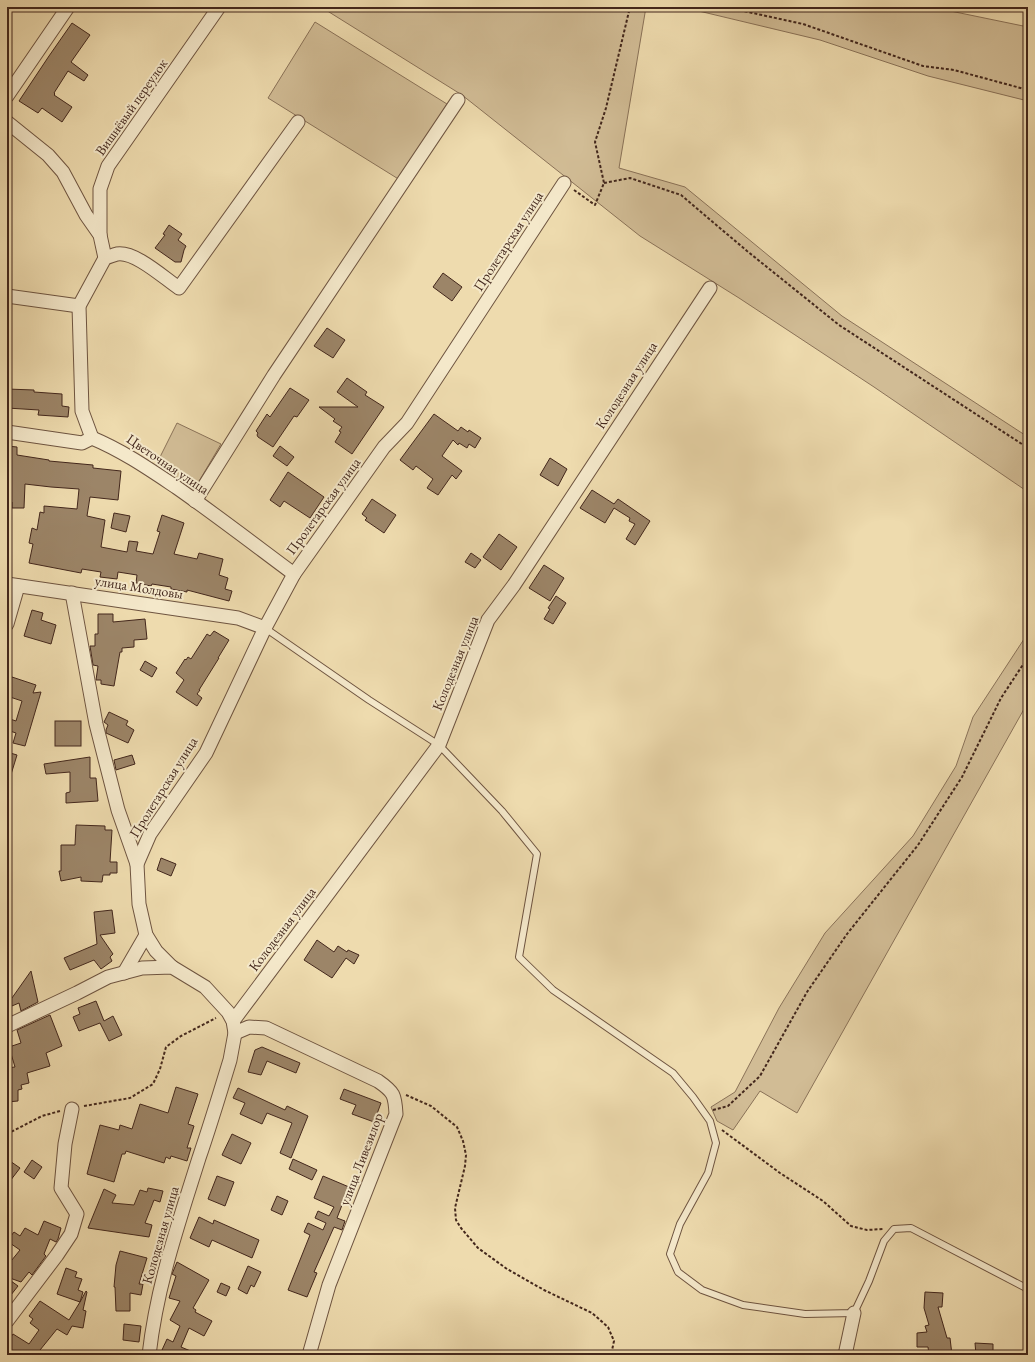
<svg xmlns="http://www.w3.org/2000/svg" width="1035" height="1362" viewBox="0 0 1035 1362" font-family="'EB Garamond',serif">
	<rect width="100%" height="100%" fill="#eedbae"/>
	<filter id="stains"><feTurbulence type="fractalNoise" baseFrequency=".005" numOctaves="4"/><feColorMatrix values="0 0 0 0 .2 0 0 0 0 .09 0 0 0 0 .02 0 0 0 .5 -.17"/></filter>
	<radialGradient id="worn" r=".72"><stop offset=".6" stop-color="#630" stop-opacity="0"/><stop offset="1" stop-color="#630" stop-opacity=".3"/></radialGradient>
	<g fill="#d1bc95" stroke="#8a7258">
		<polygon points="321,7 646,7 619,168 685,187 842,316 1028,437 1028,492 874,387 739,298 640,236 462,95"/>
		<polygon points="682,7 931,7 1028,27 1028,101 928,76 820,40"/>
		<polygon points="315,22 447,104 400,180 268,98"/>
		<polygon points="177,423 221,444 192,493 155,467"/>
		<polygon points="1028,633 1028,702 797,1113 760,1091 733,1130 717,1121 711,1107 735,1092 779,1008 825,933 913,836 956,766 973,717"/>
	</g>
	<g fill="#9c8568" stroke="#43271c">
		<polygon points="72,23 90,35 71,62 88,75 84,81 68,71 54,93 55,94 54,95 72,107 62,122 42,108 38,113 19,101 49,56"/>
		<polygon points="169,225 182,234 178,240 186,246 184,250 181,262 175,262 155,248 165,235 163,234"/>
		<polygon points="443,273 462,287 452,301 433,287"/>
		<polygon points="327,328 345,340 333,358 314,346"/>
		<polygon points="347,378 367,392 365,395 384,407 352,454 335,442 341,432 339,431 342,427 333,421 335,419 319,407 358,407 337,392"/>
		<polygon points="290,388 309,400 297,417 294,416 273,447 258,437 257,435 258,433 256,431 267,414 270,417"/>
		<polygon points="7,389 34,390 34,392 62,394 62,406 69,407 68,417 38,415 39,410 7,408"/>
		<polygon points="434,414 458,431 461,427 468,432 469,430 481,438 475,448 469,444 467,448 459,443 458,445 453,440 442,456 462,471 456,479 452,475 438,495 427,488 433,479 416,466 413,470 400,460"/>
		<polygon points="7,446 17,447 17,455 49,460 49,461 93,465 93,468 121,471 118,500 90,497 87,516 105,520 101,547 127,552 129,541 138,542 136,551 153,554 160,532 157,531 162,515 184,523 174,554 197,559 199,553 223,559 219,575 228,578 225,589 232,591 229,601 187,590 187,592 171,589 171,587 152,584 151,586 136,583 137,575 118,572 117,579 100,577 101,572 82,569 81,573 29,563 33,544 29,543 32,528 37,530 40,512 44,513 44,506 77,509 79,489 51,487 25,484 24,508 12,508 12,502 9,502 10,476 7,475"/>
		<polygon points="280,446 294,457 287,466 273,456"/>
		<polygon points="550,458 567,469 558,486 540,475"/>
		<polygon points="288,472 324,497 310,518 284,501 280,507 270,500"/>
		<polygon points="592,490 614,504 618,499 650,521 635,545 626,539 635,524 629,521 630,518 614,508 605,523 580,508"/>
		<polygon points="372,499 396,515 384,533 365,520 367,518 362,514"/>
		<polygon points="114,513 130,516 126,532 111,528"/>
		<polygon points="499,534 517,547 501,570 483,557"/>
		<polygon points="471,553 481,560 475,568 465,562"/>
		<polygon points="544,565 564,578 550,601 529,588"/>
		<polygon points="556,596 566,603 553,624 544,619 550,609 548,608"/>
		<polygon points="32,610 43,613 41,620 56,625 51,644 24,636"/>
		<polygon points="98,614 113,614 113,622 145,619 147,639 134,640 134,647 122,648 122,652 120,652 114,686 101,684 101,680 96,680 98,666 93,665 90,646 95,646 95,634 98,634"/>
		<polygon points="214,631 229,640 218,658 219,658 199,690 200,690 197,694 202,698 197,706 176,692 184,680 176,673 185,659 186,660 188,657 191,659 207,634 210,636"/>
		<polygon points="145,661 157,668 152,677 140,670"/>
		<polygon points="12,677 36,685 33,693 41,692 25,746 13,743 16,733 7,730 7,718 16,721 22,701 7,696 7,691"/>
		<polygon points="109,712 128,721 126,725 134,730 128,743 106,733 106,730 108,725 104,722"/>
		<rect x="55" y="721" width="26" height="25"/>
		<polygon points="7,752 17,755 9,781 7,781"/>
		<polygon points="132,755 135,764 116,770 114,760"/>
		<polygon points="90,757 90,778 96,778 98,801 66,803 66,793 70,792 70,772 46,774 44,764"/>
		<polygon points="76,825 105,826 105,830 112,830 110,862 117,862 117,873 110,873 110,875 103,875 102,882 81,881 81,877 61,881 59,871 61,871 61,845 75,845"/>
		<polygon points="161,858 176,864 171,876 157,870"/>
		<polygon points="112,910 115,933 100,935 113,954 110,957 112,961 101,969 94,960 70,970 64,958 97,944 94,912"/>
		<polygon points="317,940 334,952 338,946 347,952 348,950 359,955 354,964 346,958 332,978 304,960"/>
		<polygon points="31,971 38,1002 21,1011 19,1003 7,1008 7,1005"/>
		<polygon points="96,1001 104,1021 113,1016 122,1035 109,1041 100,1023 79,1031 73,1017 80,1014 78,1008"/>
		<polygon points="50,1015 62,1046 46,1053 50,1066 27,1073 29,1083 21,1085 22,1089 18,1090 18,1101 7,1102 7,1068 15,1067 9,1047 21,1043 17,1030"/>
		<polygon points="262,1047 300,1063 296,1073 267,1061 261,1075 248,1072 255,1050"/>
		<polygon points="176,1087 198,1094 188,1124 194,1126 187,1148 191,1148 187,1161 171,1156 170,1159 166,1157 164,1163 126,1151 125,1154 122,1154 114,1182 87,1174 100,1125 119,1130 120,1125 132,1129 140,1104 168,1113"/>
		<polygon points="238,1088 285,1110 287,1106 308,1116 291,1158 280,1153 292,1123 267,1113 262,1124 240,1114 245,1103 233,1098"/>
		<polygon points="344,1089 381,1103 374,1122 352,1114 356,1105 340,1099"/>
		<polygon points="232,1134 251,1143 241,1164 222,1155"/>
		<polygon points="7,1159 20,1168 7,1185"/>
		<polygon points="293,1159 317,1170 312,1180 289,1169"/>
		<polygon points="32,1160 42,1167 34,1179 24,1172"/>
		<polygon points="217,1176 234,1182 225,1206 208,1199"/>
		<polygon points="323,1176 349,1187 337,1218 345,1221 342,1230 334,1227 314,1272 317,1273 307,1297 288,1290 310,1235 304,1232 308,1223 323,1230 326,1223 315,1218 318,1211 329,1216 334,1207 314,1198"/>
		<polygon points="148,1188 163,1191 160,1202 154,1200 145,1223 152,1225 149,1237 88,1228 104,1189 116,1195 112,1203 134,1205 140,1190 147,1192"/>
		<polygon points="277,1196 288,1201 282,1215 271,1210"/>
		<polygon points="199,1217 213,1224 214,1220 259,1240 252,1258 212,1240 209,1247 190,1238"/>
		<polygon points="44,1221 61,1228 58,1239 56,1242 50,1239 44,1254 46,1256 32,1275 29,1272 21,1282 7,1277 7,1266 20,1250 7,1241 14,1232 20,1236 25,1228 38,1235"/>
		<polygon points="120,1251 147,1258 139,1284 143,1284 141,1295 130,1293 130,1311 116,1311 115,1287 114,1287 116,1265"/>
		<polygon points="177,1262 209,1280 193,1308 196,1310 195,1312 212,1321 204,1336 189,1328 181,1347 200,1355 175,1355 162,1350 167,1339 173,1342 180,1326 170,1320 180,1301 169,1298 176,1276 172,1274"/>
		<polygon points="248,1266 261,1272 254,1287 251,1285 247,1294 238,1289"/>
		<polygon points="66,1268 77,1272 75,1277 82,1279 78,1290 83,1292 80,1302 86,1291 87,1292 83,1310 86,1311 83,1328 72,1326 67,1335 57,1329 36,1355 7,1355 7,1343 13,1334 29,1344 39,1330 30,1323 33,1319 29,1316 40,1301 69,1320 80,1302 57,1294"/>
		<polygon points="7,1278 18,1286 7,1300"/>
		<polygon points="221,1283 230,1287 226,1296 217,1292"/>
		<polygon points="925,1292 943,1293 942,1307 938,1307 947,1338 950,1338 952,1355 929,1355 928,1347 917,1347 917,1333 927,1332 925,1326 929,1325 924,1308"/>
		<polygon points="124,1324 141,1326 139,1342 123,1340"/>
		<polygon points="975,1343 993,1344 993,1355 976,1355"/>
	</g>
	<g fill="none" stroke-linecap="round" stroke-linejoin="round">
		<g stroke="#6e5440" stroke-width="8">
			<polyline id="service" points="265,628 369,700 439,745 502,811 537,854 519,957 553,990 673,1073 693,1097 710,1121 716,1143 708,1173 680,1224 670,1254 678,1272 702,1290 743,1305 805,1314 854,1313 869,1281 884,1241 894,1229 911,1228 1028,1289"/>
		</g>
		<g stroke="#6e5440" stroke-width="15">
			<g id="minor">
				<polyline points="7,96 68,7"/>
				<polyline points="7,122 48,155 63,172 86,215 100,235 105,258"/>
				<polyline points="100,235 100,189 108,166 219,7"/>
				<polyline points="7,296 79,306"/>
				<path d="M7,432L82,443L92,438C123,451 149,469 176,487C216,515 255,545 294,574"/>
				<path d="M92,438L82,411L79,306L105,258C109,257 113,255 117,254C135,251 164,278 179,288L298,122"/>
				<polyline points="195,501 274,375 458,100"/>
				<polyline points="7,584 238,618 265,628"/>
				<polyline points="72,593 96,724 118,810 137,864"/>
				<polyline points="7,624 18,586"/>
				<polyline points="172,967 156,951 146,935 139,904 137,864 150,834 206,753 265,628 294,574 384,447 407,423 564,183"/>
				<polyline points="124,973 146,935"/>
				<polyline points="233,1021 439,745 488,620 514,585 710,288"/>
				<path d="M7,1026L77,993L108,977L142,968L172,967L205,987L228,1012L233,1021L235,1033L230,1060C220,1093 210,1126 199,1158C178,1225 157,1285 149,1355"/>
				<path d="M235,1033L249,1027L266,1028L378,1081C394,1092 395,1095 396,1114L329,1285L309,1355"/>
				<polyline points="7,1321 57,1255 71,1234 77,1214 61,1188 65,1144 72,1109"/>
				<polyline points="845,1355 854,1313"/>
			</g>
		</g>
		<g stroke="#43271c" stroke-width="2" stroke-dasharray="3 2" stroke-linecap="butt">
			<polyline points="725,7 803,24 923,66 954,70 1028,90"/>
			<polyline points="604,183 630,178 681,195 747,251 839,325 1028,448"/>
			<polyline points="574,190 595,205 604,183 595,142 606,108 630,7"/>
			<polyline points="406,1095 431,1106 457,1127 463,1141 466,1155 465,1166 455,1208 456,1220 461,1228 478,1248 507,1269 544,1290 592,1313 608,1327 614,1341 611,1355"/>
			<polyline points="84,1106 130,1098 153,1084 160,1069 166,1047 181,1036 216,1018"/>
			<polyline points="713,1110 728,1106 760,1076 807,992 847,934 918,845 962,777 1001,698 1028,657"/>
			<polyline points="722,1130 780,1173 823,1201 851,1226 867,1230 883,1229"/>
			<polyline points="7,1134 42,1116 60,1111"/>
		</g>
		<use href="#service" stroke="#f4e8ca" stroke-width="6"/>
		<use href="#minor" stroke="#f4e8ca" stroke-width="13"/>
	</g>
	<g text-anchor="middle" stroke-width="4" stroke-linejoin="round" paint-order="stroke">
		<g font-size="14" fill="#43271c" stroke="#f4e8ca">
			<text transform="translate(131 107) rotate(-55)" y="5">Вишнёвый переулок</text>
			<text transform="translate(508 241) rotate(-57)" y="5">Пролетарская улица</text>
			<text transform="translate(626 385) rotate(-57)" y="5">Колодезная улица</text>
			<text transform="translate(168 464) rotate(34)" y="5">Цветочная улица</text>
			<text transform="translate(323 506) rotate(-54)" y="5">Пролетарская улица</text>
			<text transform="translate(139 587) rotate(9)" y="5">улица Молдовы</text>
			<text transform="translate(455 663) rotate(-68)" y="5">Колодезная улица</text>
			<text transform="translate(163 787) rotate(-58)" y="5">Пролетарская улица</text>
			<text transform="translate(282 929) rotate(-53)" y="5">Колодезная улица</text>
			<text transform="translate(361 1159) rotate(-69)" y="5">улица Ливезилор</text>
			<text transform="translate(160 1235) rotate(-74)" y="5">Колодезная улица</text>
		</g>
	</g>
	<rect width="1035" height="1362" fill="none" stroke="#eedbae" stroke-width="24"/>
	<rect x="8" y="8" width="1019" height="1346" fill="none" stroke="#43271c" stroke-width="2"/>
	<rect x="12" y="12" width="1011" height="1338" fill="none" stroke="#43271c"/>
	<rect width="100%" height="100%" filter="url(#stains)"/>
	<rect width="100%" height="100%" fill="url(#worn)"/>
</svg>
